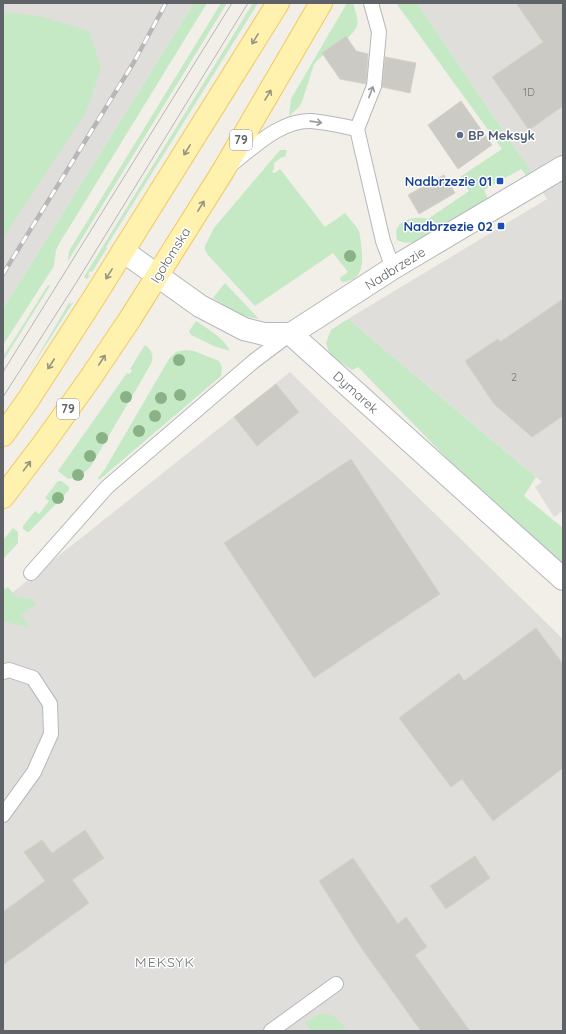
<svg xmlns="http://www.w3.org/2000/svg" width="566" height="1034" viewBox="0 0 566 1034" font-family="Quicksand,sans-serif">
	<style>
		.industrial { fill: #e0deda }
		.green { fill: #c5e8c5 }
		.building { fill: #cccac5; stroke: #d6d1c6 }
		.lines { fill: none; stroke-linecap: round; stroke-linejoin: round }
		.service-casing { stroke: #b5b8bc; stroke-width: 16 }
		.minor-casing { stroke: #b5b8bc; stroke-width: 24 }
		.tertiary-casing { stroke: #b5b8bc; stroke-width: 24 }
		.primary-casing { stroke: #f2c960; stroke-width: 24 }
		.service { stroke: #fff; stroke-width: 14 }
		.minor { stroke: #fff; stroke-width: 22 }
		.tertiary { stroke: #fff; stroke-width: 22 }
		.primary { stroke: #fff2af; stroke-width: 22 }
		.tram { stroke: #b6b7b8; stroke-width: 1 }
		.rail-casing { stroke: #b6b7b8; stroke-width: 4.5 }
		.rail { stroke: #fff; stroke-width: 3; stroke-dasharray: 9; stroke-linecap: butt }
		.tree { fill: #89b387 }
		.oneway { stroke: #979581 }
		.oneway2 { stroke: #979a9d }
		.service-dot { fill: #5c6f8a; stroke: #fff; stroke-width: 1.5 }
		.transit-dot { fill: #1a4fb4; stroke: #fff; stroke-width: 1.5 }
		.labels { text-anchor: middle; stroke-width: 3; stroke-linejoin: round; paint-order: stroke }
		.number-label { font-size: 11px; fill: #7a7d7f }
		.shield { fill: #fff; stroke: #8f9295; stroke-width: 1 }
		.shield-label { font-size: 12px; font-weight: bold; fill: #5f6368 }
		.service-label { font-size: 13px; font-weight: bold; fill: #4e5e75; stroke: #fff; text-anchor: start }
		.transit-label { font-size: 13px; font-weight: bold; fill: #164399; stroke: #fff; text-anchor: end }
		.street-label { font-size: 13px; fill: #5f6368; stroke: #fff }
		.neighbourhood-label { font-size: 14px; letter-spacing: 1px; fill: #70757a; stroke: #fff }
	</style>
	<rect width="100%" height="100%" fill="#f1efe8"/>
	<path class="industrial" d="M 3,3 L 194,3 L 3,309 Z
		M 417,3 L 563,3 L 563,511 L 554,517 L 535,487 L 542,482 L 348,319 L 547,199 L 516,149 Z
		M 290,372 L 563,639 L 563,1031 L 3,1031 L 3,600 Z"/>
	<path class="green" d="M 194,3 L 207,3 L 59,244 L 56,250 L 54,266 L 3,345 L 3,309 Z
		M 221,3 L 227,3 L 68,261 L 69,251 Z
		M 253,3 L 258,3 L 106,247 L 107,248 L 92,272 L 90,271 L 88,275 L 90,276 L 87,279 L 84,277 Z
		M 347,3 L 353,3 C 358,21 362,24 347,39 L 346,36 L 322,53 L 323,55 L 314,64 L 302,102 L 299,107 L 289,116 L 291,99 Z
		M 396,3 L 417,3 L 532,173 L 526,175 L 521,169 L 484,190 L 488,199 L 415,242 C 408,243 404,243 397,240 L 396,231 C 400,218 417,216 428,219 L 469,191 L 460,177 L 502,149 Z
		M 3,12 L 40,16 L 89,31 L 101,69 L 85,114 L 3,238 Z
		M 280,150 L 287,150 L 285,157 L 282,157 L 274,163 L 274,169 L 272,172 L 275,173 L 280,169 L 325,227 L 345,213 C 349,219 356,225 359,231 C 360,234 360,239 361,243 C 363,260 365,280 343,282 L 340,280 L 341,277 L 348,272 L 333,253 L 255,306 L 208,255 L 205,250 L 205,246 L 214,228 Z
		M 225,283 L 259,319 L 239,315 L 213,298 Z
		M 48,285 L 50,286 L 3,361 L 3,357 Z
		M 74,301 L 29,371 L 69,303 L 71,304 Z
		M 348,319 L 536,477 L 524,496 L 563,528 L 563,564 L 466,478 L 358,367 L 352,370 L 330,355 L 326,343 L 331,330 Z
		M 196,321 C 209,330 223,337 230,351 L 214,346 L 191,335 L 189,331 Z
		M 145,345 C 152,350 154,356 151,364 L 91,466 L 80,477 L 68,479 L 58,471 L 127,373 L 130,374 L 132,370 L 130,369 Z
		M 185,350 L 194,351 L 219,361 L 222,367 L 221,376 L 99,480 L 98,478 L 105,469 L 169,359 L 176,352 Z
		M 58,481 L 61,481 L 69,487 L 69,490 L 29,532 L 27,532 L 23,529 L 23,526 L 35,511 L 39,514 L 49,501 L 45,498 Z
		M 13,528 L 18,532 L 18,543 L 3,559 L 3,540 Z
		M 8,587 L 15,596 L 31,599 L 36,604 L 21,615 L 30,628 L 3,621 L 3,590 Z
		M 319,1014 C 335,1013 339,1020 347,1031 L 312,1031 L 305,1023 Z"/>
	<path class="building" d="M 516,3 L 563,3 L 563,106 L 529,130 L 492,77 L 543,42 Z
		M 346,36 L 356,51 L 368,54 L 366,84 L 340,79 L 322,53 Z
		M 385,57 L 416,63 L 410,93 L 382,87 Z
		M 461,101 L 492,145 L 458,169 L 428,125 Z
		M 444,175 L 455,193 L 419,214 L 408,195 Z
		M 563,299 L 563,416 L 532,437 L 494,404 L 465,361 L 498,339 L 500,342 Z
		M 276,384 L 299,412 L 257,446 L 234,417 Z
		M 351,459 L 440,594 L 314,678 L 224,543 Z
		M 536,628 L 563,664 L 563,768 L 493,821 L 462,779 L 451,787 L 399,718 L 459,673 L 464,681 Z
		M 85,830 L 104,858 L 72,880 L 89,903 L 3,965 L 3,912 L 45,881 L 24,852 L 42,840 L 52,853 Z
		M 475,856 L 490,878 L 446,909 L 430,886 Z
		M 353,858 L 398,924 L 406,917 L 427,947 L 415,955 L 470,1031 L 421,1031 L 362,949 L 319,881 Z"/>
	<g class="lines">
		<defs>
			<path id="service" d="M 371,3 L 379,32 L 374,86 L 357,129 L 383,241 L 393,268
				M 233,163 C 255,146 281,120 311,121 C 326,122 342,126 357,129
				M 31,573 L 107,487 L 254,361 L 290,334
				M 3,672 L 9,670 L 33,678 L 50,704 L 51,734 L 34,772 L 3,815
				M 271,1031 L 336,984"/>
			<path id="minor" d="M 291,334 L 393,268 L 563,167"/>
			<path id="tertiary" d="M 123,251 L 200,306 L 244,329 L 264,334 L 291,334 L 563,579"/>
			<path id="primary" d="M 3,435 L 28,400 L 95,296 L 278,3
				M 3,497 L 44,443 L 91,377 L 130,319 L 223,171 L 321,3"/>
		</defs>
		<use href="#service" class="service-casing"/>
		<use href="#minor" class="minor-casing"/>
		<use href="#tertiary" class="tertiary-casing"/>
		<use href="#primary" class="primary-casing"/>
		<use href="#service" class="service"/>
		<use href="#minor" class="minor"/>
		<use href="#tertiary" class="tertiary"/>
		<use href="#primary" class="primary"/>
		<path class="tram" d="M 3,372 L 232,3
			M 3,397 L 76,283 L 248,3"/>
		<defs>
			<path id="rail" d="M 3,274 L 134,62 L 166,3"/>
		</defs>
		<use href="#rail" class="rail-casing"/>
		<use href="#rail" class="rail"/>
	</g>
	<g class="tree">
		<circle cx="350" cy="256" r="6"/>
		<circle cx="179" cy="360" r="6"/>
		<circle cx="180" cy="395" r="6"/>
		<circle cx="126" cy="397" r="6"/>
		<circle cx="161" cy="398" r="6"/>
		<circle cx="155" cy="416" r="6"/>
		<circle cx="139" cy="431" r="6"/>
		<circle cx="102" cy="438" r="6"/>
		<circle cx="90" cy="456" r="6"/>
		<circle cx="78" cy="475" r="6"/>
		<circle cx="58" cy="498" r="6"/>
	</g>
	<defs><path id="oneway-shaft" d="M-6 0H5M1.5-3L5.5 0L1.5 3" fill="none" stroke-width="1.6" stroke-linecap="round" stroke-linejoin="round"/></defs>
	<g class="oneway">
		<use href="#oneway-shaft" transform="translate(255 39) rotate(122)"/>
		<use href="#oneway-shaft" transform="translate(268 95) rotate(-59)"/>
		<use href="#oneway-shaft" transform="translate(187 150) rotate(122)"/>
		<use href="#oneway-shaft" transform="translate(201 206) rotate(-58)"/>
		<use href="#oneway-shaft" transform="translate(109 274) rotate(122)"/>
		<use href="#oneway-shaft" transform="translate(102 360) rotate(-57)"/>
		<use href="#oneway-shaft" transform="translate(51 364) rotate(123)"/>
		<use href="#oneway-shaft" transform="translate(27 466) rotate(-53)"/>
	</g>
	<g class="oneway2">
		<use href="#oneway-shaft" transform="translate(371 92) rotate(-69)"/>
		<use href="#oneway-shaft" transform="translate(316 122) rotate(8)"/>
	</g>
	<circle class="service-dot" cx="460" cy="135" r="4"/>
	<g class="transit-dot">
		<rect x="496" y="177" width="8" height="8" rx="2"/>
		<rect x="497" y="222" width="8" height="8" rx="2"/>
	</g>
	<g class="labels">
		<g class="number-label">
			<text x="529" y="96">1D</text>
			<text x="514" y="381">2</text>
		</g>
		<g class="shield">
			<rect x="230" y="130" width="22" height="20" rx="3"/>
			<rect x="57" y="399" width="22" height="20" rx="3"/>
		</g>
		<g class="shield-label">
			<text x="241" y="144">79</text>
			<text x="68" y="413">79</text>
		</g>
		<g class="service-label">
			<text x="468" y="140">BP Meksyk</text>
		</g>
		<g class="transit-label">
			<text x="492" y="186">Nadbrzezie 01</text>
			<text x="493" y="231">Nadbrzezie 02</text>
		</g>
		<g class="street-label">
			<text transform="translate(170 255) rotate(-58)" y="5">Igołomska</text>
			<text transform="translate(395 268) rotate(-32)" y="5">Nadbrzezie</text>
			<text transform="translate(356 392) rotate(42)" y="5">Dymarek</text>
		</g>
		<g class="neighbourhood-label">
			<text x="165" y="967">MEKSYK</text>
		</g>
	</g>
	<rect width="566" height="1034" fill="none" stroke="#5f6368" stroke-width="8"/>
</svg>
